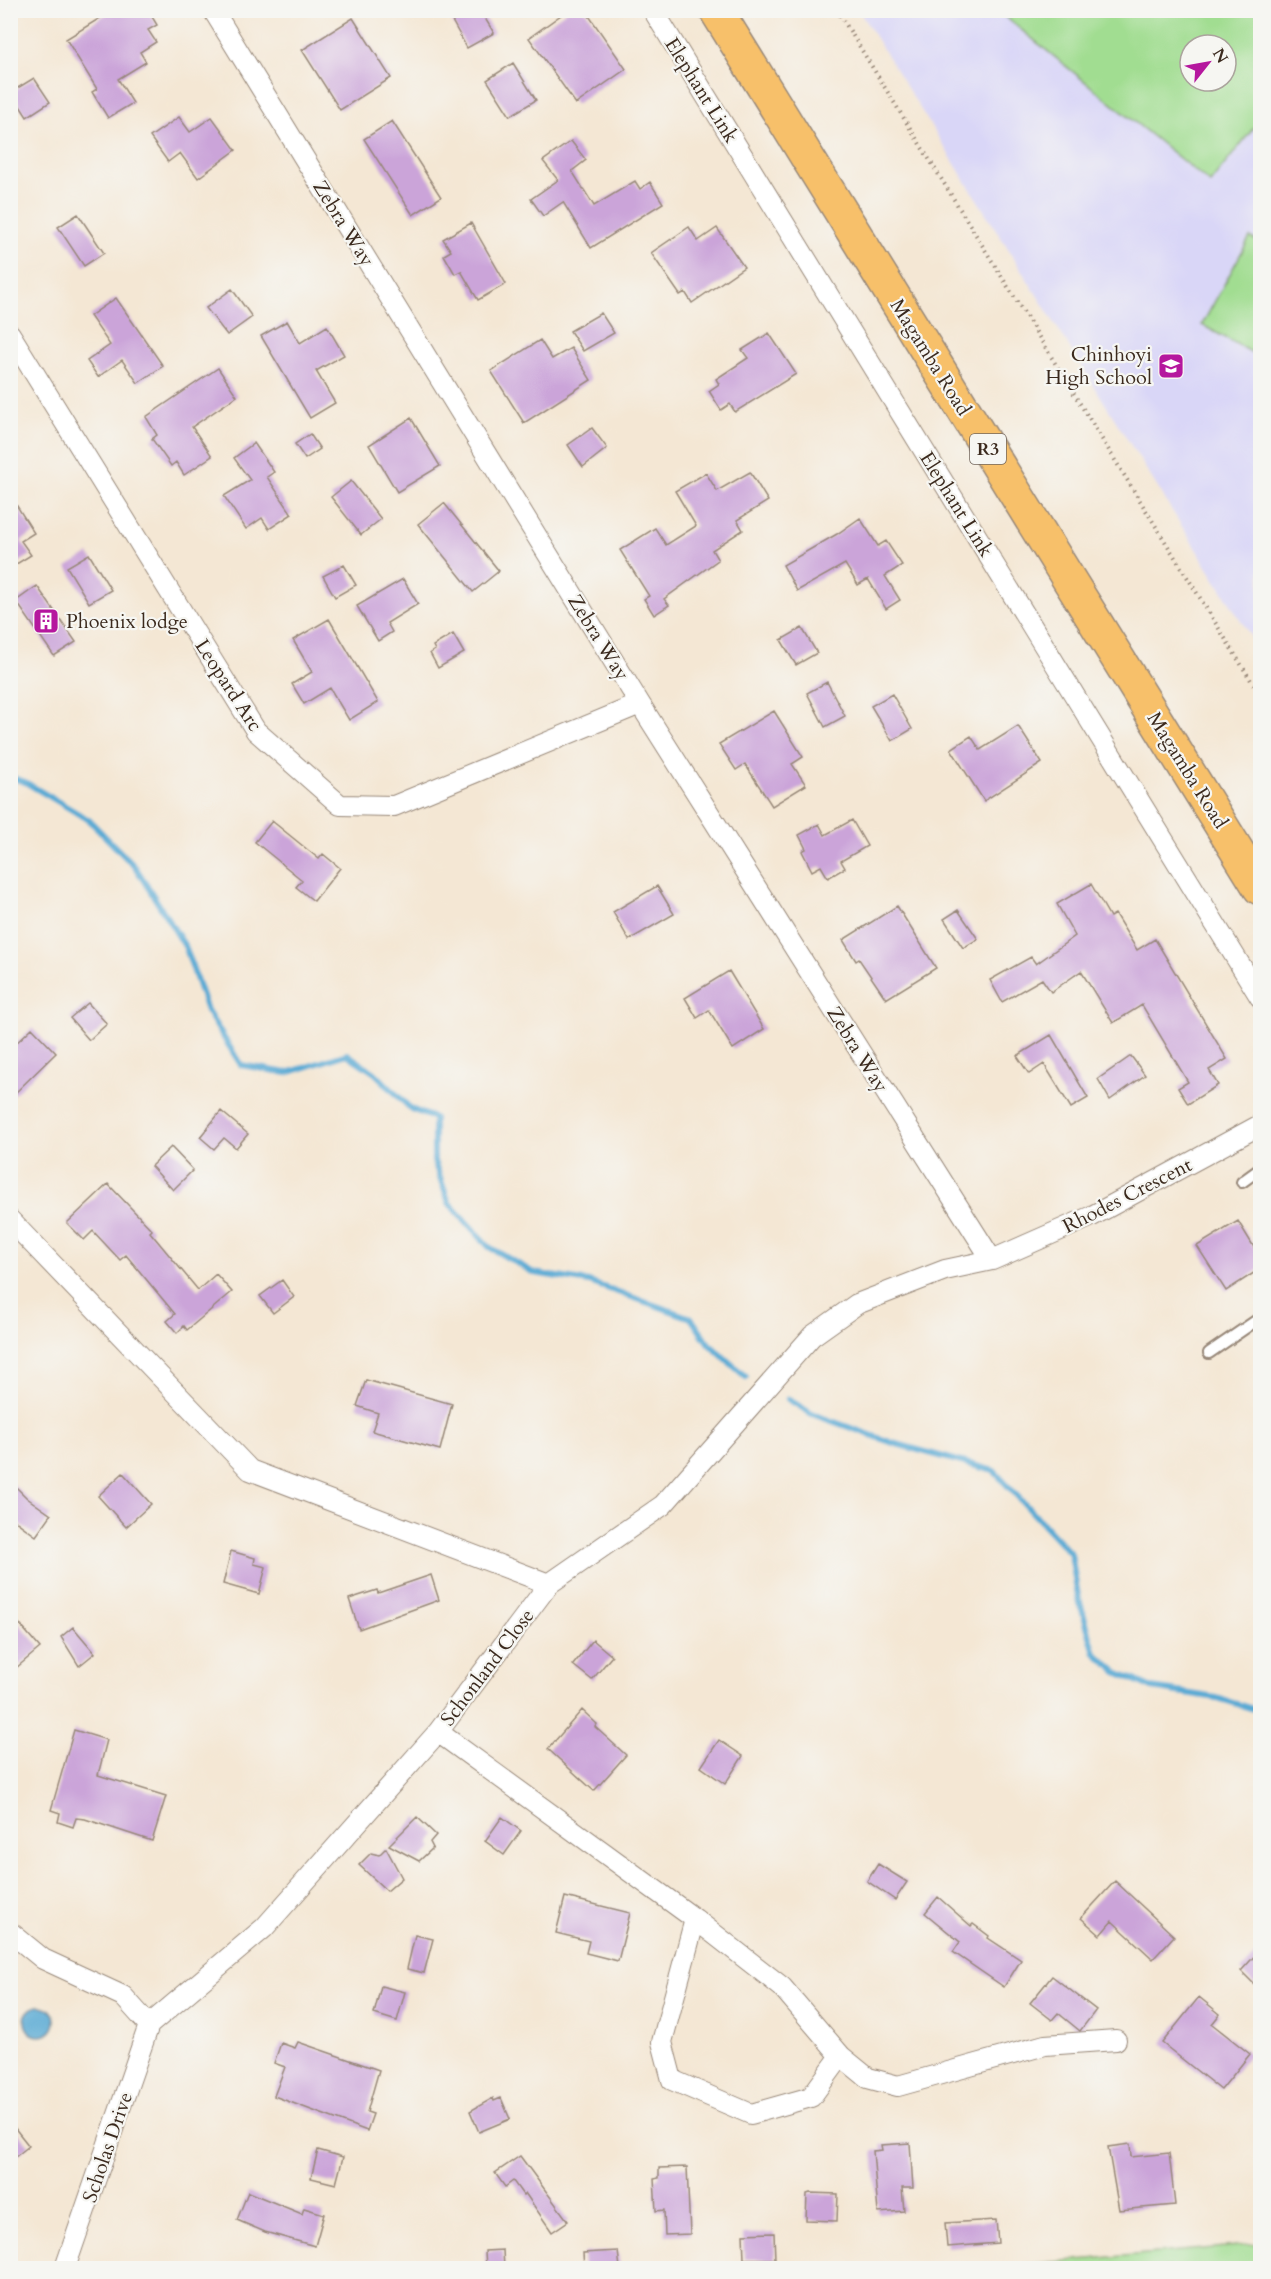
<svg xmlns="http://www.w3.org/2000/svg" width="1271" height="2279" viewBox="0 0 1271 2279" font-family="Cardo,serif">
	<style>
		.built { fill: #d9d6f7; fill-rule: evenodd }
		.green { fill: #a1dd91; stroke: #6e8458; stroke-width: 1.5; fill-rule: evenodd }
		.water { fill: #5aaad4; stroke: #4a6a79; stroke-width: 1.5 }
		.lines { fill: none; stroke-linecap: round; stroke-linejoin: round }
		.stream { stroke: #5aaad4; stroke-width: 6 }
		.building { fill: #cba4d9 }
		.service-casing { stroke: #988879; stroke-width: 14 }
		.minor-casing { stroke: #988879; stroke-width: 22 }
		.trunk-casing { stroke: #988879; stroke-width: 36 }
		.path { stroke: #988879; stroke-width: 4; stroke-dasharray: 1.5 4.5; stroke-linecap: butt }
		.service { stroke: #fff; stroke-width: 10 }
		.minor { stroke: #fff; stroke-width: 20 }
		.trunk { stroke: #f7c06b; stroke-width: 33 }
		.labels { text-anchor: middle; stroke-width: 4.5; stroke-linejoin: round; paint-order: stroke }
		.shield { fill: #f6f6f2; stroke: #73675e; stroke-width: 1.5 }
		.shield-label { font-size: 18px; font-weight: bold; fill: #3b2a1e }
		.street-label { font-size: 20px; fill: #3b2a1e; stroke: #f6f6f2 }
		.poi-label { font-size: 20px; fill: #3b2a1e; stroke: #f6f6f2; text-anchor: end }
	</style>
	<rect width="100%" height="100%" fill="#f6f6f2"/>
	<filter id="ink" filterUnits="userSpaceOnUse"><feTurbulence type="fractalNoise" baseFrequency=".0167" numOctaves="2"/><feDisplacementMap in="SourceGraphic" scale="12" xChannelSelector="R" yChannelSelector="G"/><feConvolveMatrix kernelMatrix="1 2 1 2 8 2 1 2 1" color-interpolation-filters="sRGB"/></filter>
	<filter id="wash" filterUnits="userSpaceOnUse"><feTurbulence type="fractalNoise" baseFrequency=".008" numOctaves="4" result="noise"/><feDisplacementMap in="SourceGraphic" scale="24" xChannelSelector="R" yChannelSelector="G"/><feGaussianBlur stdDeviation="1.35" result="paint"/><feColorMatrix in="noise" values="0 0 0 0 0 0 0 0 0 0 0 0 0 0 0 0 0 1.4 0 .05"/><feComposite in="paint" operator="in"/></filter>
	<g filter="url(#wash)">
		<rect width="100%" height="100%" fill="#f4e7d4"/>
		<path class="built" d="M 859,11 L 1260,11 L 1260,651 ZM 1190,45 L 1226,45 L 1226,81 L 1190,81 Z"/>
		<path class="green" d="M 998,11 L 1260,11 L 1260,120 L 1210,183 ZM 1190,45 L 1226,45 L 1226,81 L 1190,81 Z
			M 1250,237 L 1260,243 L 1260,357 L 1202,325 Z
			M 1260,2244 L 1260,2268 L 986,2268 Z"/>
		<path class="water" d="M25 2021a15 15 0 1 1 30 0a15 15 0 1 1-30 0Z"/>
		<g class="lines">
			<path class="stream" d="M 10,777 L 25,782 L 89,820 L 136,868 L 186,948 L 207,1011 L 241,1065 L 287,1073 L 347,1054 L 375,1073 L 411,1109 L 434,1118 L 434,1161 L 449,1203 L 489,1247 L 534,1273 L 589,1282 L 691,1318 L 709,1344 L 746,1377
				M 788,1399 L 812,1414 L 893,1443 L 994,1471 L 1071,1554 L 1078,1596 L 1095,1653 L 1117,1672 L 1152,1688 L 1217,1698 L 1260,1711"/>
		</g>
		<g id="blocks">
			<path class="building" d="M 113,10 L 148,10 L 157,25 L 148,30 L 156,42 L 140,52 L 146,62 L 118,79 L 133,103 L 108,118 L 92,92 L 97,89 L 66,39 Z
				M 466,10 L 480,10 L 494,33 L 467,48 L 451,19 Z
				M 568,10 L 585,10 L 626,69 L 576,104 L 529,38 Z
				M 353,18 L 391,78 L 340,110 L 302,50 Z
				M 513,63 L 536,100 L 510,116 L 487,80 Z
				M 34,78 L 50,102 L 27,117 L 11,92 Z
				M 179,117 L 190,132 L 212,117 L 236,150 L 198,178 L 180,153 L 168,162 L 150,137 Z
				M 392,121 L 441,197 L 413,215 L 364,139 Z
				M 571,141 L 586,160 L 572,171 L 594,206 L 635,181 L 640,189 L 650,182 L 663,203 L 591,248 L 563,202 L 543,216 L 531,199 L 558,180 L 543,161 Z
				M 78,214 L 104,253 L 84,266 L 58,227 Z
				M 471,223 L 506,284 L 478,300 L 461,271 L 455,274 L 444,255 L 451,251 L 443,239 Z
				M 689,227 L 698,241 L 717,228 L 744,267 L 692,303 L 685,292 L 680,295 L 651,253 Z
				M 232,289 L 252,317 L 227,335 L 206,308 Z
				M 116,298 L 163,366 L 138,383 L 122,360 L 98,377 L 87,361 L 110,345 L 90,316 Z
				M 601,313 L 614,333 L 583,351 L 570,331 Z
				M 287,321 L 300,343 L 327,326 L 344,355 L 316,371 L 335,403 L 310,418 L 261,336 Z
				M 769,333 L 796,374 L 735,412 L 730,404 L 721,410 L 709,391 L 719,384 L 716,379 L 748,358 L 742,350 Z
				M 540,340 L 552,359 L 571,348 L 591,380 L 524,423 L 491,371 Z
				M 218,368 L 237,396 L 192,427 L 212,456 L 184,475 L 176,462 L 171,466 L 152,439 L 157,435 L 146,417 Z
				M 411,418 L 440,466 L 397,492 L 369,445 Z
				M 592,428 L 607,448 L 583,467 L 568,445 Z
				M 310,434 L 320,449 L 305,459 L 295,444 Z
				M 254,443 L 274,472 L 267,477 L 292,514 L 269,529 L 262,518 L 246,529 L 224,496 L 250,480 L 234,458 Z
				M 750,472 L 768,501 L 737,520 L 743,530 L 712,550 L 718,560 L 664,599 L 669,605 L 654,615 L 644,599 L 649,596 L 620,550 L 655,528 L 666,545 L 696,526 L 675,491 L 706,473 L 717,491 Z
				M 351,481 L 381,519 L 361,535 L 331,497 Z
				M 10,495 L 34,533 L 21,541 L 31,555 L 10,568 Z
				M 444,503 L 499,571 L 473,592 L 418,524 Z
				M 860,518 L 878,546 L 886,541 L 902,565 L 885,576 L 900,600 L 886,609 L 868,579 L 858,585 L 845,564 L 797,591 L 783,565 L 837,534 Z
				M 89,554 L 111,590 L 89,603 L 67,567 Z
				M 344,565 L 356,585 L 335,597 L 323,576 Z
				M 403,579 L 418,604 L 387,623 L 392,632 L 378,641 L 357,606 Z
				M 37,586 L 76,642 L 54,656 L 16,601 Z
				M 329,619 L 378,702 L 349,720 L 330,688 L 304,704 L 292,684 L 312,672 L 293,640 Z
				M 802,628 L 817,653 L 796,665 L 781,640 Z
				M 453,634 L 464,653 L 438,668 L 430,653 L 435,650 L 433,646 Z
				M 827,682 L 845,716 L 825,727 L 807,693 Z
				M 892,694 L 912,729 L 892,741 L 871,706 Z
				M 774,711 L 803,757 L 792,764 L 806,785 L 772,806 L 745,764 L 736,770 L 719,744 Z
				M 1018,726 L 1042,763 L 984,801 L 951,749 L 971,736 L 980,750 Z
				M 852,820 L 867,846 L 841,861 L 845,868 L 828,878 L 821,866 L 812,871 L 802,851 L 806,849 L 799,835 L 819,824 L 825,835 Z
				M 272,821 L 319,859 L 323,854 L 340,868 L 314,901 L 296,887 L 302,880 L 255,842 Z
				M 1091,884 L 1110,917 L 1115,914 L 1137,950 L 1155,939 L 1227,1059 L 1209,1070 L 1218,1085 L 1188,1104 L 1178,1088 L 1188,1082 L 1142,1005 L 1113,1023 L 1081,971 L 1051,992 L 1042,979 L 1002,1002 L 990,980 L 1031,957 L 1036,964 L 1075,936 L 1057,904 Z
				M 657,886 L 674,914 L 629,940 L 613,912 Z
				M 897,906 L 936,968 L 886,999 L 859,959 L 856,961 L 843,940 Z
				M 958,910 L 978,939 L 963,948 L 944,919 Z
				M 729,971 L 764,1029 L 733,1049 L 709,1010 L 697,1018 L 685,998 Z
				M 88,1003 L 107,1024 L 89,1040 L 70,1018 Z
				M 32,1028 L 56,1053 L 10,1098 L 10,1049 Z
				M 1051,1035 L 1088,1098 L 1071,1108 L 1044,1064 L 1029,1074 L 1017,1056 Z
				M 1131,1056 L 1145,1075 L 1110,1100 L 1098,1079 Z
				M 221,1111 L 248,1134 L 236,1148 L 224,1138 L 214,1149 L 200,1137 Z
				M 171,1147 L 193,1170 L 173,1190 L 151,1166 Z
				M 108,1184 L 152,1230 L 150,1232 L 198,1290 L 216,1274 L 232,1292 L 187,1330 L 184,1326 L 177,1333 L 167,1321 L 175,1314 L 126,1255 L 120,1260 L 93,1231 L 84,1240 L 67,1223 Z
				M 1238,1221 L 1260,1257 L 1260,1269 L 1226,1291 L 1197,1246 Z
				M 282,1280 L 294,1297 L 273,1313 L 260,1296 Z
				M 366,1380 L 452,1404 L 440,1450 L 372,1431 L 378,1413 L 357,1406 Z
				M 123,1473 L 151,1504 L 126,1527 L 98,1496 Z
				M 10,1481 L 27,1498 L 51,1515 L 36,1536 L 10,1517 Z
				M 231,1551 L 255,1558 L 254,1564 L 266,1567 L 259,1594 L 223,1584 Z
				M 431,1575 L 439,1600 L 359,1629 L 349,1599 L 377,1590 L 378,1593 Z
				M 10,1613 L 40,1648 L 10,1673 Z
				M 73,1627 L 95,1653 L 79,1666 L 61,1637 Z
				M 593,1640 L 612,1656 L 592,1680 L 573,1665 Z
				M 582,1710 L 597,1724 L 595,1727 L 626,1755 L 594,1791 L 548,1749 Z
				M 74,1730 L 107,1740 L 98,1775 L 166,1796 L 152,1841 L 85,1819 L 76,1818 L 73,1827 L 58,1822 L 60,1813 L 51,1810 Z
				M 719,1740 L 743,1756 L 725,1784 L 701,1767 Z
				M 417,1817 L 436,1835 L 430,1842 L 433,1848 L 419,1861 L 389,1845 Z
				M 502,1817 L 521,1831 L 504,1855 L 485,1841 Z
				M 386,1848 L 402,1878 L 387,1891 L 359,1865 L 371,1853 L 379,1855 Z
				M 878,1864 L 907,1882 L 895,1900 L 867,1881 Z
				M 1115,1881 L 1174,1936 L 1153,1959 L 1112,1921 L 1100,1935 L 1081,1918 Z
				M 565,1897 L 630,1913 L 618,1961 L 586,1953 L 589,1941 L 556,1933 Z
				M 938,1897 L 971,1926 L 973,1924 L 989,1936 L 988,1938 L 1021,1960 L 1004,1987 L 953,1952 L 960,1942 L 925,1913 Z
				M 415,1935 L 433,1939 L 424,1973 L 407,1969 Z
				M 1260,1950 L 1260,1990 L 1241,1971 Z
				M 1052,1976 L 1096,2010 L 1080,2031 L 1058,2013 L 1052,2020 L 1030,2003 Z
				M 381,1986 L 405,1992 L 397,2021 L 374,2014 Z
				M 1199,1997 L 1220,2014 L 1212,2024 L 1250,2054 L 1221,2090 L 1162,2043 Z
				M 298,2042 L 379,2070 L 367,2112 L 373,2114 L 367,2131 L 274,2096 L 285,2067 L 274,2063 L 281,2043 L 295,2048 Z
				M 493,2098 L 494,2101 L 501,2098 L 510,2119 L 479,2132 L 470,2111 Z
				M 10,2122 L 29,2146 L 10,2161 Z
				M 910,2143 L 913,2188 L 902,2188 L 904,2211 L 878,2213 L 873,2151 L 882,2150 L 881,2145 Z
				M 1130,2144 L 1131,2157 L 1169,2153 L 1175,2205 L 1119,2210 L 1108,2147 Z
				M 318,2150 L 343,2157 L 336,2184 L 311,2178 Z
				M 520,2156 L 568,2221 L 552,2232 L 525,2193 L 523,2195 L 513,2181 L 505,2187 L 495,2173 Z
				M 687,2167 L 690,2234 L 665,2235 L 664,2210 L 656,2211 L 654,2179 L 659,2178 L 659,2168 Z
				M 248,2192 L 302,2214 L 304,2208 L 324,2214 L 315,2246 L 265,2232 L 237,2220 Z
				M 810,2193 L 838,2194 L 837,2221 L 806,2220 L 807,2194 Z
				M 996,2220 L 998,2243 L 947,2247 L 945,2223 Z
				M 774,2233 L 775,2259 L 744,2259 L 743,2234 Z
				M 503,2250 L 504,2268 L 486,2268 L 485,2251 Z
				M 618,2251 L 620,2268 L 584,2268 L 583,2253 Z"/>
		</g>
	</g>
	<g filter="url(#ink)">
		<use href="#blocks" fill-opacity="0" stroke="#988879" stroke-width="1.5"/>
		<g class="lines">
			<defs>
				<path id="service" d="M 1242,1182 L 1260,1169
					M 1209,1353 L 1260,1318"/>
				<path id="minor" d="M 213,10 L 640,704 L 992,1260
					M 653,10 L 1260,997
					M 10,334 L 256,731 L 340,805 L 394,806 L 640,704
					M 10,1220 L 250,1470 L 549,1584
					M 438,1732 L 695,1919 L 782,1987 L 841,2056 L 811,2097 L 751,2114 L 672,2080 L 662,2042 L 695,1919
					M 10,1932 L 43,1959 L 123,1996 L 149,2025 L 264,1928 L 438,1732 L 549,1584 L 663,1505 L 812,1336 L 857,1304 L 945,1270 L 992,1260 L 1092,1216 L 1260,1125
					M 841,2056 L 868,2078 L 898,2086 L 1045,2045 L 1116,2040
					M 65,2268 L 149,2025"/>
				<path id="trunk" d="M 716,10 L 1260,888"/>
			</defs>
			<use href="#service" class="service-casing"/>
			<use href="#minor" class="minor-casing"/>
			<use href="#trunk" class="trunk-casing"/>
			<path class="path" d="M 837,10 L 1260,695"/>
			<use href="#service" class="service"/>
			<use href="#minor" class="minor"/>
			<use href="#trunk" class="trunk"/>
		</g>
	</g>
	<defs>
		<symbol id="school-square" viewBox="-11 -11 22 22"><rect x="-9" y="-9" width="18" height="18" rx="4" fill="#b5179e" stroke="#f6f6f2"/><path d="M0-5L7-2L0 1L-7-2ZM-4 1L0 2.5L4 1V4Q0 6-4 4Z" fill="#fff"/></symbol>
		<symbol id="building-square" viewBox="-11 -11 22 22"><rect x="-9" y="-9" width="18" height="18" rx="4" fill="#b5179e" stroke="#f6f6f2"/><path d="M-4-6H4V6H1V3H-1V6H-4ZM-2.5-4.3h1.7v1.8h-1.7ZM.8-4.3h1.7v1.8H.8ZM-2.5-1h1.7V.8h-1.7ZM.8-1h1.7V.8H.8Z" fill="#fff"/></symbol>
	</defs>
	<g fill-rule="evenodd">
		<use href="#school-square" x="1156" y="351" width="30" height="30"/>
		<use href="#building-square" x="31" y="606" width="30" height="30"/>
	</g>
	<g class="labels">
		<rect class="shield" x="970" y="434" width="36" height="30" rx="4.5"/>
		<g class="shield-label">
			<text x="988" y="455">R3</text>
		</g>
		<g class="street-label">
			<text transform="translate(702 90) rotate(58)" y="7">Elephant Link</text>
			<text transform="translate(344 223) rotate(58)" y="7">Zebra Way</text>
			<text transform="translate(931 357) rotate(58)" y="7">Magamba Road</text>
			<text transform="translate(957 504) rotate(58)" y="7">Elephant Link</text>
			<text transform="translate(599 637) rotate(58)" y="7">Zebra Way</text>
			<text transform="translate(229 685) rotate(57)" y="7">Leopard Arc</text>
			<text transform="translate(1188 770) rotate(58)" y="7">Magamba Road</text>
			<text transform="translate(858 1049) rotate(58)" y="7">Zebra Way</text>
			<text transform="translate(1127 1195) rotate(-27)" y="7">Rhodes Crescent</text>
			<text transform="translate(487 1667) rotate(-53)" y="7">Schonland Close</text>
			<text transform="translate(107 2147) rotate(-71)" y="7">Scholas Drive</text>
		</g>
		<g class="poi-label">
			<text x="1152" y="361">Chinhoyi<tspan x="1152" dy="23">High School</tspan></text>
			<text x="66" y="628" text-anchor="start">Phoenix lodge</text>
		</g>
	</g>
	<rect width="1271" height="2279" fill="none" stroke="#f6f6f2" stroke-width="36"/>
	<g transform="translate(1208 63) rotate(59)"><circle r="28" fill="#f6f6f2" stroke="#aba49d" stroke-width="1.5"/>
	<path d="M0-4.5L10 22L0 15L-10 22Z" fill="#b5179e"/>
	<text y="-9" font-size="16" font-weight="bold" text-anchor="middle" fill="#3b2a1e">N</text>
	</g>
</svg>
